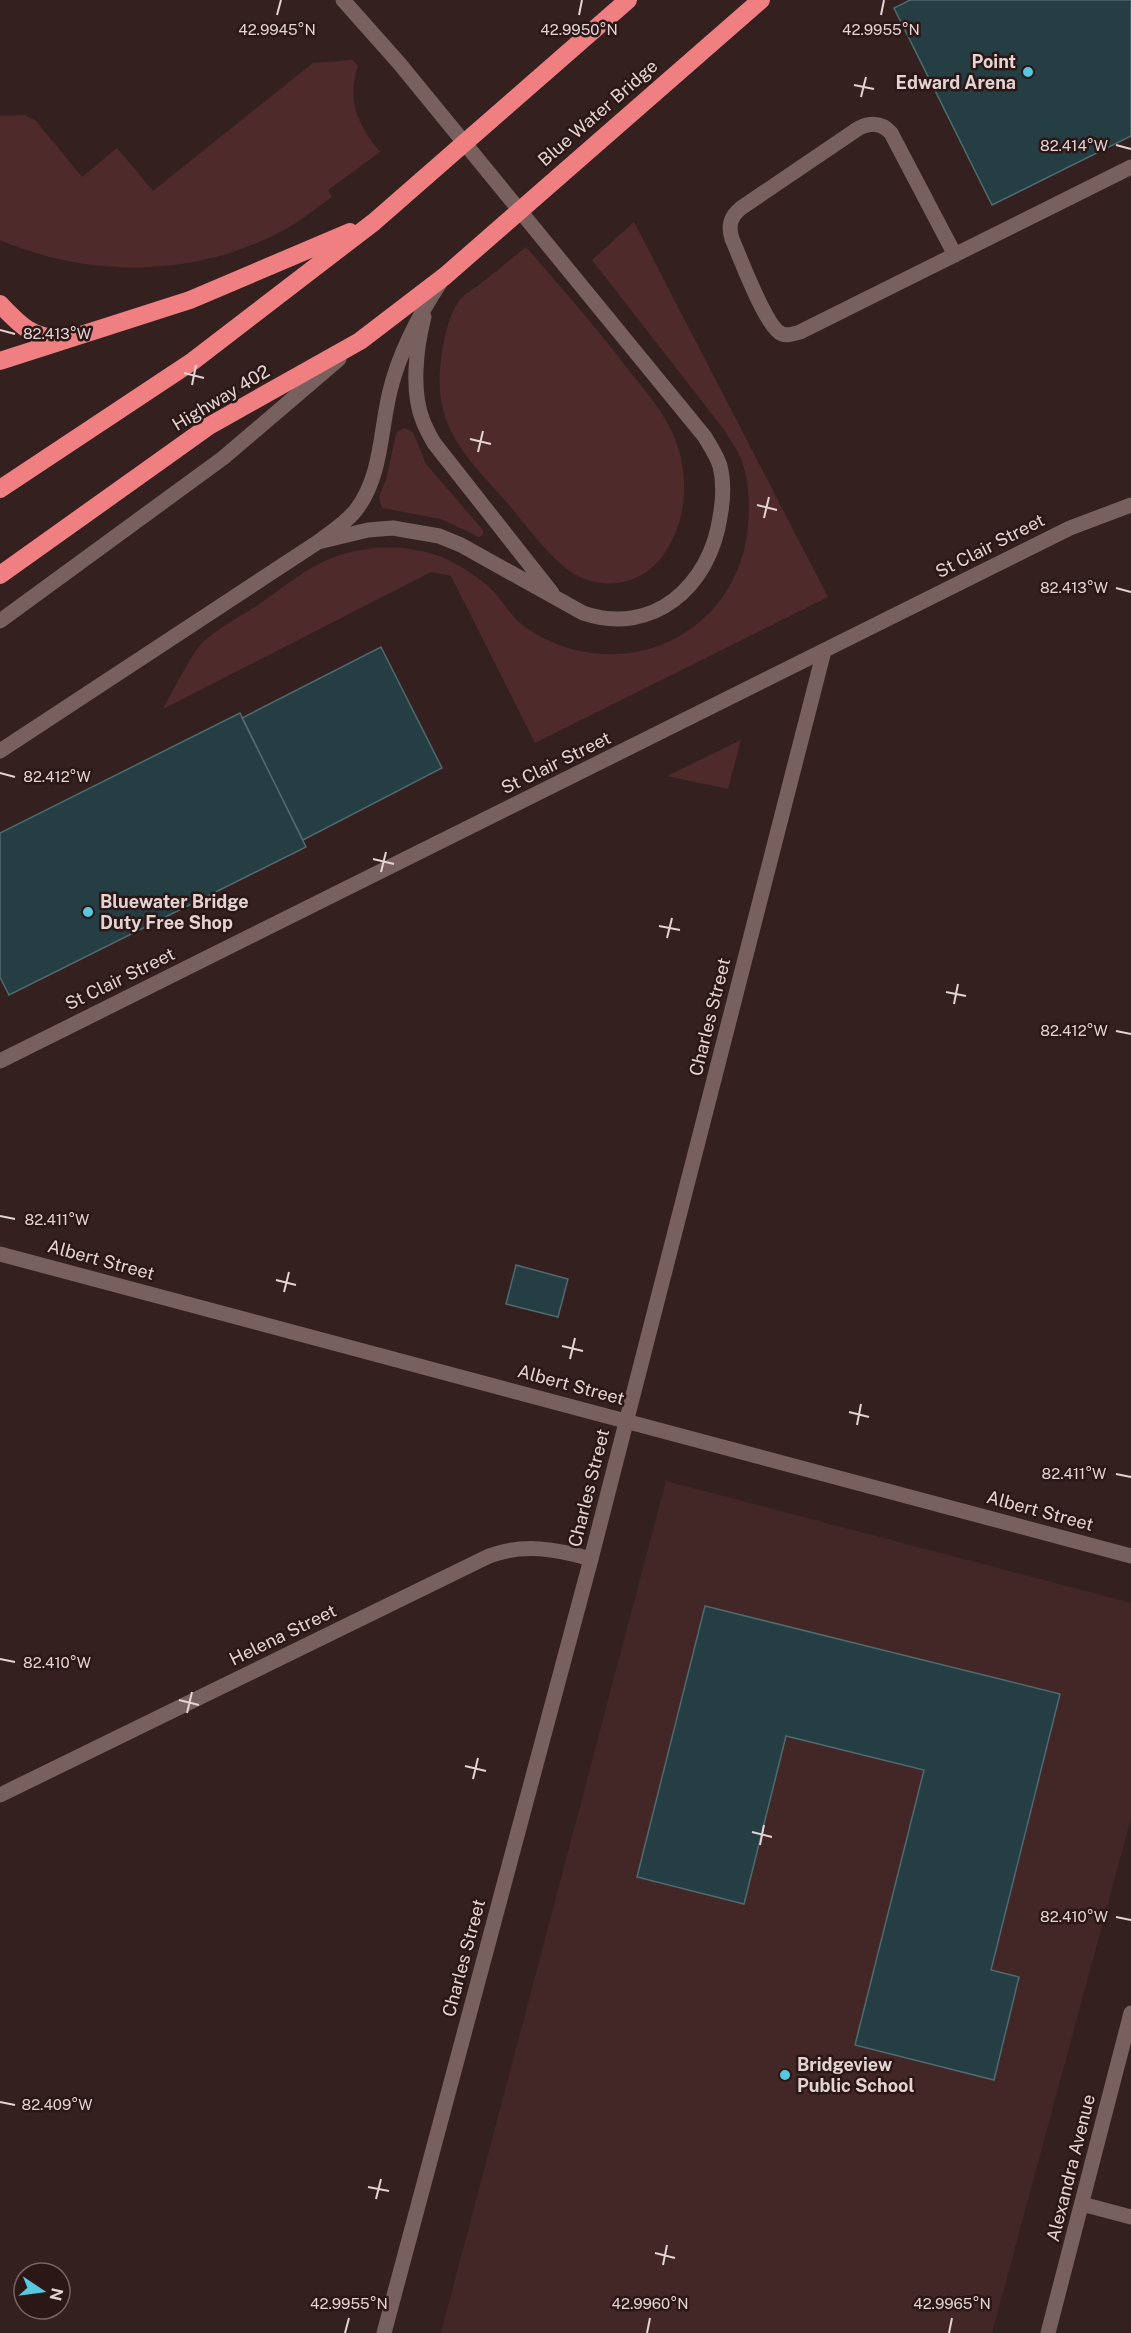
<svg xmlns="http://www.w3.org/2000/svg" width="1131" height="2333" viewBox="0 0 1131 2333" font-family="'Public Sans',sans-serif">
	<style>
		.built { fill: #432727 }
		.green { fill: #4f2a2a }
		.building { fill: #243e43; stroke: #4f6a70; stroke-width: 1.5 }
		.lines { fill: none; stroke-linecap: round; stroke-linejoin: round }
		.minor { stroke: #78605f; stroke-width: 15 }
		.highway { stroke: #ef7f80; stroke-width: 18 }
		.ticks { fill: none; stroke: #e3d4d3; stroke-width: 2 }
		.poi-dot { fill: #56c9e0; stroke: #2b1716; stroke-width: 2 }
		.labels { text-anchor: middle; stroke-width: 5; stroke-linejoin: round; paint-order: stroke }
		.poi-label { font-size: 18px; font-weight: bold; fill: #e3d4d3; stroke: #2b1716; text-anchor: start }
		.street-label { font-size: 18px; fill: #e3d4d3; stroke: #2b1716 }
		.ticks-label { font-size: 15px; text-anchor: middle; fill: #e3d4d3; stroke: #2b1716; stroke-width: 5; stroke-linejoin: round; paint-order: stroke }
	</style>
	<rect width="100%" height="100%" fill="#352020"/>
	<path class="built" d="M 666,1481 L 1131,1603 L 1131,1818 L 992,2333 L 441,2333 Z"/>
	<path class="green" d="M 352,60 L 358,66 C 346,102 358,124 380,152 L 328,190 L 332,197 C 319,206 305,217 291,226 C 203,277 93,280 0,240 L 0,116 L 24,115 L 36,121 L 82,177 L 117,148 L 153,191 L 313,63 Z
		M 634,222 L 828,597 L 535,743 L 451,576 L 431,572 L 163,709 C 171,695 192,653 202,643 C 218,628 240,617 258,605 C 277,592 295,577 315,566 C 356,542 417,541 458,565 C 471,573 485,582 495,593 C 503,602 509,613 518,621 C 537,638 566,650 592,653 C 673,663 741,607 748,526 C 750,504 749,479 741,459 C 737,449 730,440 725,431 L 592,260 Z
		M 526,247 C 557,283 588,318 617,355 C 635,379 657,402 670,428 C 691,469 689,522 661,558 C 644,580 615,589 588,580 C 558,571 530,530 510,506 C 465,454 430,428 442,352 C 445,336 449,315 459,301 C 464,294 474,289 480,284 C 496,272 511,259 526,247 Z
		M 405,428 L 413,432 L 426,464 L 483,530 L 483,535 L 479,537 L 441,519 L 382,508 L 379,497 L 386,480 L 396,434 L 398,431 Z
		M 741,740 L 728,789 L 667,776 Z"/>
	<path class="building" d="M 910,0 L 1131,0 L 1131,136 L 992,205 L 894,8 Z
		M 381,647 L 442,768 L 303,840 L 242,718 Z
		M 240,713 L 306,847 L 9,995 L 0,977 L 0,833 Z
		M 516,1265 L 568,1279 L 558,1317 L 506,1304 Z
		M 705,1606 L 1060,1694 L 991,1970 L 1019,1977 L 994,2080 L 855,2045 L 924,1770 L 786,1736 L 744,1904 L 637,1877 Z"/>
	<g class="lines">
		<path class="minor" d="M 955,255 L 891,133 C 882,123 872,122 859,128 L 741,208 C 730,217 728,226 732,239 C 740,257 766,328 782,334 C 787,336 794,334 800,332 L 1131,167
			M 424,317 C 416,348 411,391 423,421 C 426,429 430,436 434,443 L 552,593
			M 318,542 L 368,530 L 393,528 L 439,536 L 461,545 L 583,613 C 653,637 710,586 720,517 C 723,501 724,482 720,466 C 717,456 710,446 705,437 L 399,63 L 343,0
			M 0,621 L 223,458 L 339,359
			M 0,751 L 318,542 C 331,532 346,523 356,510 C 383,475 380,427 391,387 C 401,349 419,315 440,283
			M 0,1061 L 1070,528 L 1131,505
			M 0,1254 L 1131,1556
			M 0,1795 L 489,1556 C 523,1543 557,1549 591,1559
			M 1082,2204 L 1131,2217
			M 384,2333 L 591,1559 L 824,651
			M 1048,2333 L 1131,2013"/>
		<path class="highway" d="M 0,304 C 21,326 31,337 62,339
			M 0,361 L 190,300 L 350,232
			M 0,489 L 193,361 L 374,222 L 628,0
			M 0,575 L 209,426 L 360,341 L 445,276 L 761,0"/>
	</g>
	<path class="ticks" d="M 277,15 L 281,0M 579,15 L 582,0M 881,15 L 884,0M 854,85 L 874,89M 861,97 L 866,77M 1116,145 L 1131,149M 0,330 L 15,334M 184,373 L 204,378M 192,385 L 196,365M 470,439 L 491,444M 478,452 L 483,431M 757,505 L 777,510M 764,518 L 769,497M 1116,588 L 1131,592M 0,773 L 15,777M 373,859 L 394,864M 381,872 L 386,852M 659,926 L 680,930M 667,938 L 672,918M 946,992 L 966,996M 954,1004 L 958,984M 1116,1031 L 1131,1034M 0,1216 L 15,1219M 276,1280 L 296,1285M 284,1292 L 289,1272M 562,1346 L 583,1351M 570,1359 L 575,1338M 849,1412 L 869,1417M 857,1425 L 861,1404M 1116,1474 L 1131,1477M 0,1659 L 15,1662M 179,1700 L 199,1705M 187,1713 L 192,1692M 465,1766 L 486,1771M 473,1779 L 478,1758M 752,1832 L 772,1837M 760,1845 L 764,1825M 1116,1917 L 1131,1920M 0,2102 L 15,2105M 368,2187 L 389,2191M 376,2199 L 381,2179M 655,2253 L 675,2258M 663,2265 L 667,2245M 345,2333 L 349,2318M 647,2333 L 650,2318M 949,2333 L 952,2318"/>
	<g class="poi-dot">
		<circle cx="1028" cy="72" r="6"/>
		<circle cx="88" cy="912" r="6"/>
		<circle cx="785" cy="2075" r="6"/>
	</g>
	<g class="labels">
		<g class="poi-label">
			<text x="1016" y="68" text-anchor="end">Point<tspan x="1016" dy="21">Edward Arena</tspan></text>
			<text x="100" y="908">Bluewater Bridge<tspan x="100" dy="21">Duty Free Shop</tspan></text>
			<text x="797" y="2071">Bridgeview<tspan x="797" dy="21">Public School</tspan></text>
		</g>
		<g class="street-label">
			<text transform="translate(598 113) rotate(-41)" y="6">Blue Water Bridge</text>
			<text transform="translate(221 398) rotate(-31)" y="6">Highway 402</text>
			<text transform="translate(990 546) rotate(-27)" y="6">St Clair Street</text>
			<text transform="translate(556 763) rotate(-26)" y="6">St Clair Street</text>
			<text transform="translate(120 979) rotate(-26)" y="6">St Clair Street</text>
			<text transform="translate(710 1017) rotate(-76)" y="6">Charles Street</text>
			<text transform="translate(101 1260) rotate(15)" y="6">Albert Street</text>
			<text transform="translate(571 1385) rotate(15)" y="6">Albert Street</text>
			<text transform="translate(589 1488) rotate(-76)" y="6">Charles Street</text>
			<text transform="translate(1040 1511) rotate(15)" y="6">Albert Street</text>
			<text transform="translate(283 1635) rotate(-26)" y="6">Helena Street</text>
			<text transform="translate(464 1958) rotate(-75)" y="6">Charles Street</text>
			<text transform="translate(1071 2168) rotate(-76)" y="6">Alexandra Avenue</text>
		</g>
	</g>
	<g class="ticks-label">
		<text x="579" y="35">42.9950°N</text>
		<text x="881" y="35">42.9955°N</text>
		<text x="277" y="35">42.9945°N</text>
		<text x="1074" y="151">82.414°W</text>
		<text x="57" y="339">82.413°W</text>
		<text x="1074" y="593">82.413°W</text>
		<text x="57" y="782">82.412°W</text>
		<text x="1074" y="1036">82.412°W</text>
		<text x="57" y="1225">82.411°W</text>
		<text x="1074" y="1479">82.411°W</text>
		<text x="57" y="1668">82.410°W</text>
		<text x="1074" y="1922">82.410°W</text>
		<text x="57" y="2110">82.409°W</text>
		<text x="349" y="2309">42.9955°N</text>
		<text x="650" y="2309">42.9960°N</text>
		<text x="952" y="2309">42.9965°N</text>
	</g>
	<g transform="translate(42 2291) rotate(103)"><circle r="28" fill="#2b1716" stroke="#756362" stroke-width="1.5"/>
	<path d="M0-4.5L10 22L0 15L-10 22Z" fill="#56c9e0"/>
	<text y="-9" font-size="16" font-weight="bold" text-anchor="middle" fill="#e3d4d3">N</text>
	</g>
</svg>
